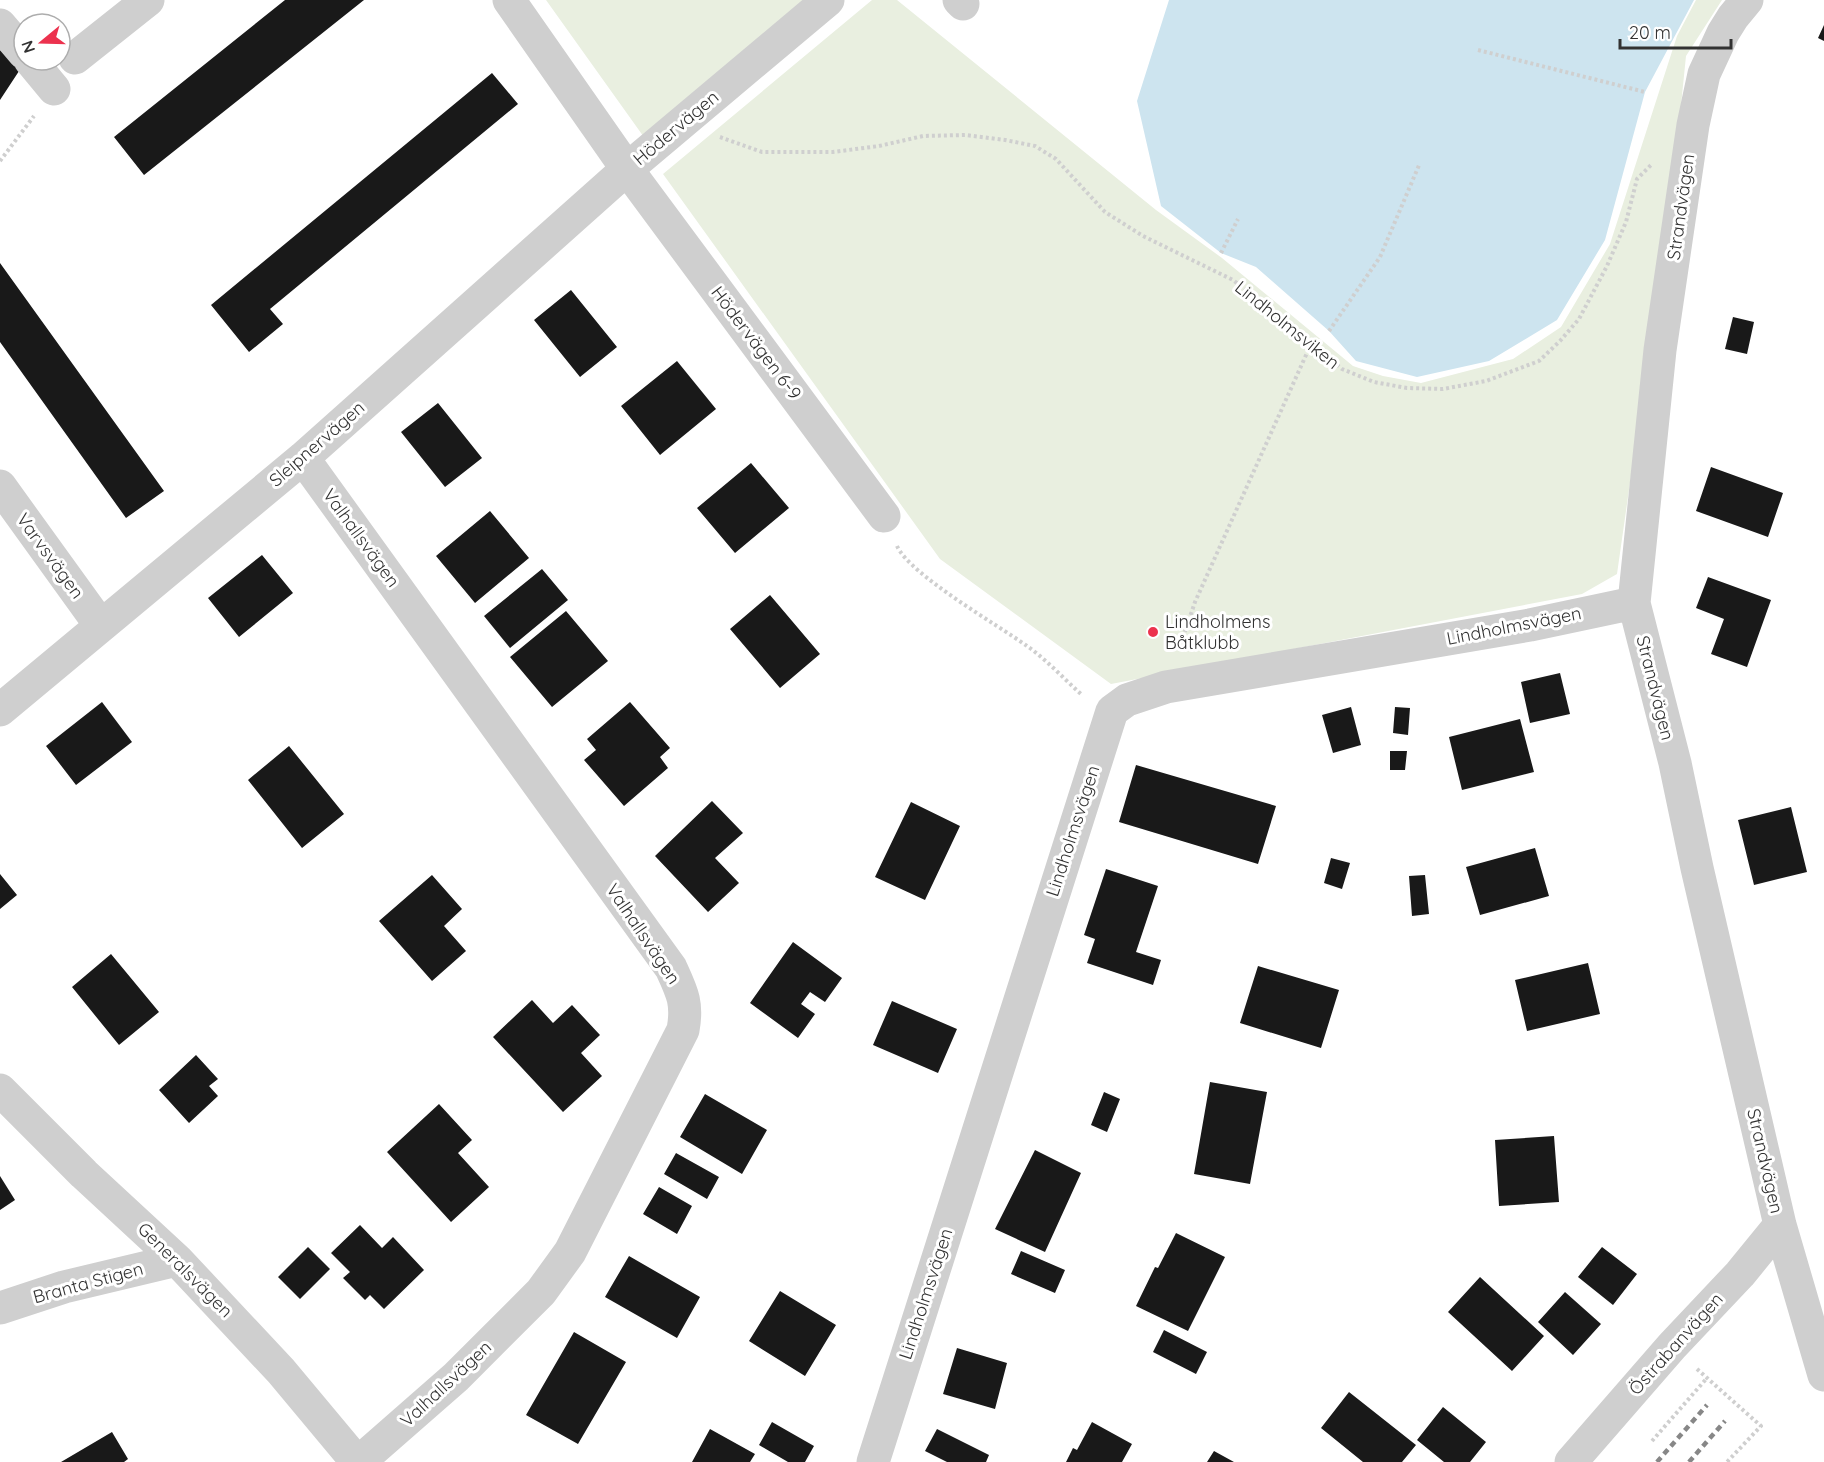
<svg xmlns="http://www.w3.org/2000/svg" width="1824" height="1462" viewBox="0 0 1824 1462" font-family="Quicksand,sans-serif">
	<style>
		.green { fill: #e9efe0 }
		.water { fill: #cde4ef }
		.building { fill: #191919 }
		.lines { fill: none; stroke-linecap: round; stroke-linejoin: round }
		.path { stroke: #cfcfcf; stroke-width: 4; stroke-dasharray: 3 3; stroke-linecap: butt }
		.minor { stroke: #cfcfcf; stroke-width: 33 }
		.rail { stroke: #878787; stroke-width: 4.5; stroke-dasharray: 6 4.5; stroke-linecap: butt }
		.poi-dot { fill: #ec324e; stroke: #fff; stroke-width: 2 }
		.labels { text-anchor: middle; stroke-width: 6; stroke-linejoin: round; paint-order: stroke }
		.street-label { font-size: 18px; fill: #323232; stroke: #fff }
		.poi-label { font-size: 18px; fill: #323232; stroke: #fff; text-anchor: start }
	</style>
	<rect width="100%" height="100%" fill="#fff"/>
	<path class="green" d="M 546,0 L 813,0 L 646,140 Z
		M 872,0 L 897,0 L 1156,210 L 1222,258 L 1353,366 L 1383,376 L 1421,383 L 1513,359 L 1561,327 L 1610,244 L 1677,36 L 1696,0 L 1722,0 L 1686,56 L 1674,174 L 1617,574 L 1582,594 L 1111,684 L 940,559 L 663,174 Z"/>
	<path class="water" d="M 1169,0 L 1694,0 L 1645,92 L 1605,240 L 1557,320 L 1489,361 L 1417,377 L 1356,361 L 1329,331 L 1256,267 L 1221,253 L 1161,206 L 1137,101 Z"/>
	<path class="building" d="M 285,0 L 364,0 L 144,175 L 114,137 Z
		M 1824,25 L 1824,41 L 1818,38 Z
		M 0,50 L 23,65 L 0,100 Z
		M 492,73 L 518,104 L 270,309 L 283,324 L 249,352 L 211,305 Z
		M 0,263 L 164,491 L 126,518 L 0,342 Z
		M 571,290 L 617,347 L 580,377 L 534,320 Z
		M 1733,317 L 1754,322 L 1747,354 L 1725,349 Z
		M 677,361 L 716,409 L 660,455 L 621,406 Z
		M 438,403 L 482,458 L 445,487 L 401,432 Z
		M 751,463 L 789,508 L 735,553 L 697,508 Z
		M 1711,467 L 1783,493 L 1768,537 L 1696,511 Z
		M 490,511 L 529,558 L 475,603 L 436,556 Z
		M 262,555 L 293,593 L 239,637 L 208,598 Z
		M 542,569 L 568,600 L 510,648 L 484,616 Z
		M 1708,577 L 1771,600 L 1747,667 L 1711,654 L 1724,619 L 1696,608 Z
		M 770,595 L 820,654 L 780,688 L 730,629 Z
		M 566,611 L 608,661 L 552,707 L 510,657 Z
		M 1560,673 L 1570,714 L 1530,723 L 1521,682 Z
		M 102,702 L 132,742 L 76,785 L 46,746 Z
		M 630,702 L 670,748 L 660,757 L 668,768 L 624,806 L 584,760 L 596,750 L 587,739 Z
		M 1351,707 L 1361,745 L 1333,753 L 1322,715 Z
		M 1395,707 L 1410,708 L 1408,735 L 1393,733 Z
		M 1520,719 L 1534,772 L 1462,790 L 1449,737 Z
		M 289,746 L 344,814 L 302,848 L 248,780 Z
		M 1390,751 L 1407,751 L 1405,770 L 1390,770 Z
		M 1136,765 L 1276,806 L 1258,864 L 1119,822 Z
		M 712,801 L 743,833 L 715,858 L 739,883 L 708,912 L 655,856 Z
		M 911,802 L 960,826 L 925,900 L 875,877 Z
		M 1791,807 L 1807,872 L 1754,885 L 1738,820 Z
		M 1535,848 L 1549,896 L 1480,915 L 1466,867 Z
		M 1331,858 L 1350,863 L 1342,889 L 1324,883 Z
		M 1106,869 L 1158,886 L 1136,952 L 1161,960 L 1153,985 L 1087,963 L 1095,939 L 1084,935 Z
		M 0,874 L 17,895 L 0,909 Z
		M 432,875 L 462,909 L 444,926 L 466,951 L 432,981 L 379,921 Z
		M 1425,875 L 1429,914 L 1412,916 L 1409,876 Z
		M 793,942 L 842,978 L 825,1002 L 810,992 L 801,1004 L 815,1014 L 798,1038 L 750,1003 Z
		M 111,954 L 159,1012 L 119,1045 L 72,987 Z
		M 1588,963 L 1600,1014 L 1527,1031 L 1515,980 Z
		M 1258,966 L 1339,990 L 1321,1048 L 1240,1023 Z
		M 532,1000 L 553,1023 L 572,1005 L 600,1035 L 581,1053 L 602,1076 L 563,1112 L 493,1037 Z
		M 892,1001 L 957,1029 L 938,1073 L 873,1045 Z
		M 196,1055 L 218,1079 L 209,1086 L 218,1096 L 189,1123 L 159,1090 Z
		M 1210,1082 L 1267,1092 L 1250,1184 L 1194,1174 Z
		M 1104,1092 L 1120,1099 L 1107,1132 L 1091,1125 Z
		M 705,1094 L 767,1130 L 742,1174 L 680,1137 Z
		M 439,1104 L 472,1140 L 458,1153 L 489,1187 L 451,1222 L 387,1152 Z
		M 1554,1136 L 1559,1202 L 1499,1206 L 1495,1140 Z
		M 1035,1150 L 1081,1173 L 1045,1252 L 995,1229 Z
		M 676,1153 L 719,1177 L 707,1199 L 664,1174 Z
		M 0,1176 L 15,1200 L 0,1210 Z
		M 659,1187 L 692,1206 L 677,1234 L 643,1214 Z
		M 360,1225 L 382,1248 L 393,1237 L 424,1270 L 384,1309 L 370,1295 L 365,1300 L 343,1278 L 350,1272 L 331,1253 Z
		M 1176,1233 L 1225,1257 L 1188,1331 L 1136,1306 L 1155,1267 L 1158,1268 Z
		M 308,1247 L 330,1269 L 300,1299 L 278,1277 Z
		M 1602,1247 L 1637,1274 L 1613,1305 L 1578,1277 Z
		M 1021,1251 L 1065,1270 L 1055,1293 L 1011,1274 Z
		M 629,1256 L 700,1297 L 677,1338 L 605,1297 Z
		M 1480,1277 L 1544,1336 L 1512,1371 L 1448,1312 Z
		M 780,1291 L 836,1325 L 805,1376 L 749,1341 Z
		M 1565,1292 L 1601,1324 L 1573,1355 L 1538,1322 Z
		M 1164,1330 L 1207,1352 L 1196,1374 L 1153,1352 Z
		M 574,1332 L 626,1362 L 578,1444 L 526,1415 Z
		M 957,1348 L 1007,1363 L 995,1409 L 943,1394 Z
		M 1349,1392 L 1416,1445 L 1402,1462 L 1363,1462 L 1321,1428 Z
		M 1443,1407 L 1486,1442 L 1470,1462 L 1444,1462 L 1417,1440 Z
		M 772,1422 L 814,1446 L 805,1462 L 788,1462 L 759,1445 Z
		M 1092,1422 L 1132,1444 L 1122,1462 L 1066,1462 L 1073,1448 L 1077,1450 Z
		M 710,1429 L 755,1454 L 750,1462 L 692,1462 Z
		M 937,1429 L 989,1455 L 986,1462 L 947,1462 L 925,1451 Z
		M 112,1432 L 128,1459 L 124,1462 L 61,1462 Z
		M 1214,1451 L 1234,1462 L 1207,1462 Z"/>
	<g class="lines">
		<path class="path" d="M 1478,50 L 1645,92
			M 720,137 L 762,152 L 833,152 L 879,146 L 923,136 L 965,135 L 1005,140 L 1035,146 L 1056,159 L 1105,212 L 1143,236 L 1233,280 L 1275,313 L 1342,369 L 1374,382 L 1407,388 L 1443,389 L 1486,381 L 1539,361 L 1560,341 L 1579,319 L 1607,266 L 1626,222 L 1637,179 L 1651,165
			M 0,161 L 34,116
			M 1221,253 L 1238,219
			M 1329,331 L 1380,257 L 1420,163
			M 897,546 C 910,575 998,625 1027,646 C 1047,660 1064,679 1082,695
			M 1179,649 L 1195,602 L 1311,344
			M 1697,1369 L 1761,1426 L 1727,1462
			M 1652,1441 L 1707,1378"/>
		<path class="minor" d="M 509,0 L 627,169 L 884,516
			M 959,0 L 963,4
			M 1747,0 L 1733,17 L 1723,33 L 1704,74 L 1693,125 L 1660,350 L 1634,603 L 1675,763 L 1697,868 L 1780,1225 L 1824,1375
			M 0,25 L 24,53
			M 75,58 L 148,0
			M 30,60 L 54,89
			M 303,458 L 671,968 C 682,992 688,1003 683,1030 L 570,1252 L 541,1292 L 456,1377 L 359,1462
			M 0,486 L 101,626
			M 0,710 L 303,458 L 627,169 L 828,0
			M 0,1090 L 84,1174 L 177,1260 L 281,1371 L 357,1462
			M 0,1308 L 64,1287 L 177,1260
			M 873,1462 L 1112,711 L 1127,700 L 1166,687 L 1530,625 L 1634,603
			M 1571,1462 L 1672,1346 L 1740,1274 L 1780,1225"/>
		<path class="rail" d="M 1657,1462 L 1707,1405
			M 1689,1462 L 1725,1421"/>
	</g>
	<circle class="poi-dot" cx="1153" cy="632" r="6"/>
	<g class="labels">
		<g class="street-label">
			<text transform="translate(676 128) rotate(-40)" y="6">Hödervägen</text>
			<text transform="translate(1681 207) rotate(-82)" y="6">Strandvägen</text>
			<text transform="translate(1287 325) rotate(39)" y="6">Lindholmsviken</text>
			<text transform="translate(756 343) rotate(53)" y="6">Hödervägen 6-9</text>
			<text transform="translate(317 444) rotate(-41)" y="6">Sleipnervägen</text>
			<text transform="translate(361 538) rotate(54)" y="6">Valhallsvägen</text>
			<text transform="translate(50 556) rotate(54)" y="6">Varvsvägen</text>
			<text transform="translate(1514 626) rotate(-11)" y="6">Lindholmsvägen</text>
			<text transform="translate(1655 688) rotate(76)" y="6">Strandvägen</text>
			<text transform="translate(1073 831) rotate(-72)" y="6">Lindholmsvägen</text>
			<text transform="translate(643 934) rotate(56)" y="6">Valhallsvägen</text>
			<text transform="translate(1765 1161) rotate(77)" y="6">Strandvägen</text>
			<text transform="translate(185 1270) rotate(45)" y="6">Generalsvägen</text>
			<text transform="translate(88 1283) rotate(-15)" y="6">Branta Stigen</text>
			<text transform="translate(926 1294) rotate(-72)" y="6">Lindholmsvägen</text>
			<text transform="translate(1676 1344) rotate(-48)" y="6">Östrabanvägen</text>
			<text transform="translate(446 1384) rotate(-43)" y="6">Valhallsvägen</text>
		</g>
		<g class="poi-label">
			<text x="1165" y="628">Lindholmens<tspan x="1165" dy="21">Båtklubb</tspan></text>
		</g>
	</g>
	<g transform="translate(42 42) rotate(251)"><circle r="28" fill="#ffffff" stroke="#adadad" stroke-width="1.5"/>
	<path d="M0-4.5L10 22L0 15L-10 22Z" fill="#ec324e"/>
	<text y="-9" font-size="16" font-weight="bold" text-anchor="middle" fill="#323232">N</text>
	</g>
	<path d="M1620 39v9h111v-9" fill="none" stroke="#323232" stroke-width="3"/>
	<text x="1629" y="39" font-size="18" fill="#323232" stroke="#ffffff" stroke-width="4.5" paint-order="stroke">20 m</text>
</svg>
